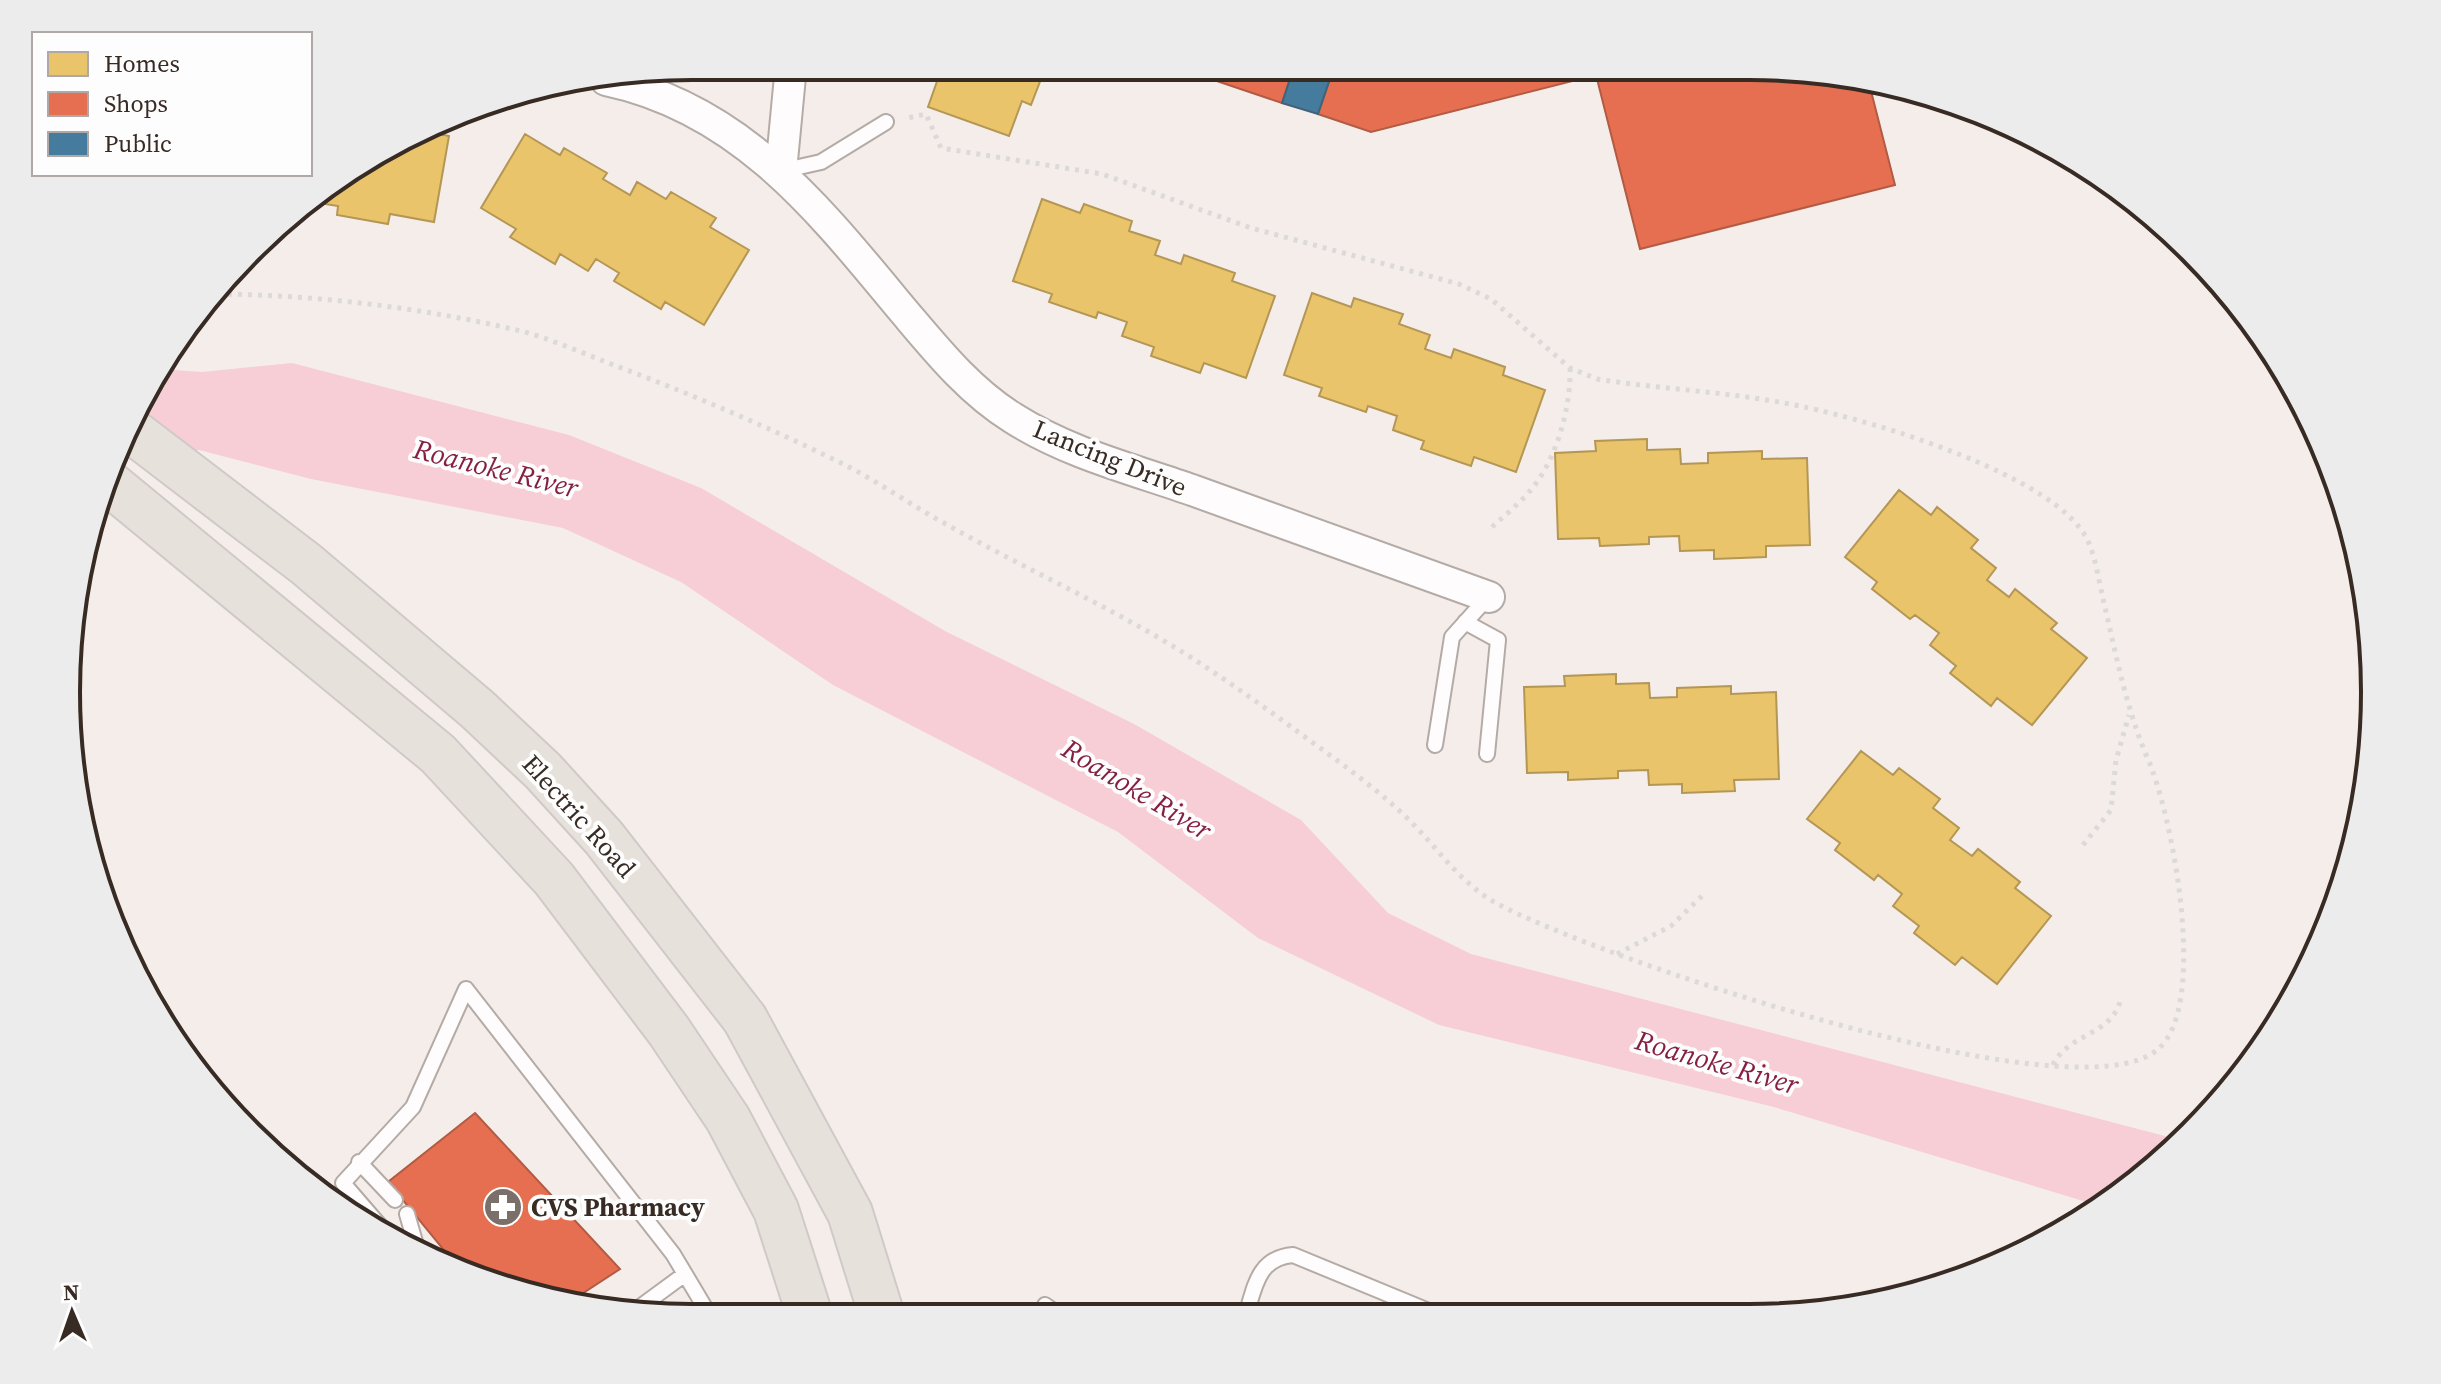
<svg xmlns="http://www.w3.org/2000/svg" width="2441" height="1384" viewBox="0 0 2441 1384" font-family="'Source Serif 4',serif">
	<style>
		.water { fill: #f7ced5 }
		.homes { fill: #e9c46a; stroke: #b49655; stroke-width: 2 }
		.shops { fill: #e76f51; stroke: #b25b44; stroke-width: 2 }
		.public { fill: #457b9d; stroke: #416379; stroke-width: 2 }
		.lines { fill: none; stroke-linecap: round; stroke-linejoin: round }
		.lane-casing { stroke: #b4aba6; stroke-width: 18 }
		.street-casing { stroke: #b4aba6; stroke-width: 34 }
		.primary-casing { stroke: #cfcac8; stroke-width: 48 }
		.path { stroke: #dcd9d9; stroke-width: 5; stroke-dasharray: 4 6; stroke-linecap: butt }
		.lane { stroke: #fefcfc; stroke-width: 14 }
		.street { stroke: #fefcfc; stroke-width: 30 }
		.primary { stroke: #e7e1db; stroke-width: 44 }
		.labels { text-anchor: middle; stroke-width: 8; stroke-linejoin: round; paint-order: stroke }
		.street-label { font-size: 26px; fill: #382b24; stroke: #fdfdfd }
		.poi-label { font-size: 26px; font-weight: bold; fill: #382b24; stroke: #fdfdfd; text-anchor: start }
		.water-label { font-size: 28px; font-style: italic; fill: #852042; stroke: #fdfdfd }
		.rim { fill: none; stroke: #382b24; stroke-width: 4 }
	</style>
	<rect width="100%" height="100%" fill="#f5edea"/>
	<path class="water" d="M 292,363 L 569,435 L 701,488 L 945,631 L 1134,724 L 1301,820 L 1388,913 L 1471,954 L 2184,1141 L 2103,1207 L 1774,1107 L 1439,1025 L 1258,938 L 1118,832 L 833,685 L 681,582 L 563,528 L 311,479 L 199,450 L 121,455 L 160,369 L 202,372 Z"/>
	<path class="homes" d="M 932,66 L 1046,66 L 1031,105 L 1022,101 L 1009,136 L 928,107 L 941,70 Z
		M 429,132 L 449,136 L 434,222 L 390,214 L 388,224 L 337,215 L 338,206 L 306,201 Z
		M 525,134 L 560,155 L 564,148 L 607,173 L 603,179 L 630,195 L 637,182 L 666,199 L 671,192 L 716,218 L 710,227 L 749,250 L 704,325 L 665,302 L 661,309 L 614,281 L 619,273 L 596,259 L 588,271 L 560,254 L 555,264 L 510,237 L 516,229 L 481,208 Z
		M 1042,199 L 1080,213 L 1084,204 L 1132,221 L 1129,231 L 1160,241 L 1155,255 L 1181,264 L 1184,255 L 1235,273 L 1232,281 L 1275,296 L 1246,378 L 1204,363 L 1200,373 L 1151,356 L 1154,347 L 1122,336 L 1127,322 L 1098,312 L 1096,318 L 1049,302 L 1052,294 L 1013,281 Z
		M 1312,293 L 1351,307 L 1354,298 L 1403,314 L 1399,324 L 1430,335 L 1425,349 L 1451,358 L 1454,349 L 1505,367 L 1503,375 L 1545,390 L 1516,472 L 1474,457 L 1471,466 L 1421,449 L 1424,441 L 1393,430 L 1397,416 L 1368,406 L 1366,412 L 1319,396 L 1322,388 L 1284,375 Z
		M 1647,439 L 1647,450 L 1680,449 L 1681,464 L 1708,463 L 1708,453 L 1762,451 L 1762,459 L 1807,458 L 1810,545 L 1766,546 L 1766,557 L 1714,559 L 1714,550 L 1680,551 L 1679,536 L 1649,537 L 1649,544 L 1600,546 L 1599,538 L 1558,539 L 1555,453 L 1596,451 L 1595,441 Z
		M 1899,490 L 1931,515 L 1937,507 L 1978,540 L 1971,548 L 1996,568 L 1987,580 L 2009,597 L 2015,589 L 2057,623 L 2051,629 L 2087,658 L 2032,725 L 1997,698 L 1991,706 L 1950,673 L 1956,666 L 1930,645 L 1939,633 L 1915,615 L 1910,619 L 1872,589 L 1877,582 L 1845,557 Z
		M 1616,674 L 1616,684 L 1649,683 L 1650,698 L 1677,697 L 1677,688 L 1731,686 L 1731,694 L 1776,692 L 1779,779 L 1734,780 L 1735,791 L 1682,793 L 1682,784 L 1649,785 L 1648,770 L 1618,771 L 1618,778 L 1568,780 L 1568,772 L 1527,773 L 1524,687 L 1565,686 L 1564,676 Z
		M 1861,751 L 1893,775 L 1899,768 L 1940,799 L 1933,808 L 1959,828 L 1950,840 L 1972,856 L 1978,849 L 2020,882 L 2015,888 L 2051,916 L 1997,984 L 1962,957 L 1955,965 L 1914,933 L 1919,926 L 1893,906 L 1902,894 L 1878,875 L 1874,880 L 1835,850 L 1840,843 L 1807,819 Z"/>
	<path class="shops" d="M 1218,67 L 1294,67 L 1282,103 L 1214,80 Z
		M 1334,67 L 1594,67 L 1596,75 L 1371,132 L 1318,114 Z
		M 1594,67 L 1789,67 L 1869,83 L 1895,185 L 1640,249 Z
		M 475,1113 L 620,1269 L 571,1301 L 491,1285 L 461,1271 L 388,1182 Z"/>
	<path class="public" d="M 1294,67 L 1334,67 L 1318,114 L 1282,103 Z"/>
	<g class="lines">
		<defs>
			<path id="lane" d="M 781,171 L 821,162 L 886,122
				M 1465,622 L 1498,640 L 1487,754
				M 1435,745 L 1452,637 L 1488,597
				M 359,1162 L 395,1200
				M 407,1214 L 418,1252
				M 393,1241 L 343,1183 L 413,1107 L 466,989 L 673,1254 L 710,1316
				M 1045,1305 L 1059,1315
				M 632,1313 L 685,1274
				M 1246,1315 C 1255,1286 1258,1258 1293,1255 L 1436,1314"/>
			<path id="street" d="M 606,80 C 740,108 819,209 901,308 C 935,348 968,390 1013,418 C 1068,453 1132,469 1192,490 C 1291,526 1390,562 1489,597
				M 781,171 L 791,66"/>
			<path id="primary" d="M 132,431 L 306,564 L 477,709 L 543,771 L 604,838 L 745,1019 L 850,1213 L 882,1316
				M 109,483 L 438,754 L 554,879 L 669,1031 L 728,1119 L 776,1210 L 810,1316"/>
		</defs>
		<use href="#lane" class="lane-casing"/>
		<use href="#street" class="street-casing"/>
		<use href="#primary" class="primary-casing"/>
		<path class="path" d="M 218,294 C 318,295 424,308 521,331 C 551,339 582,353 611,364 C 691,394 771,428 847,466 C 880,483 911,505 944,523 C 1023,568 1107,605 1184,653 C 1238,687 1290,726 1342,764 C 1367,783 1393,803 1415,826 C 1441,853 1462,884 1496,903 C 1593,956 2072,1120 2157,1050 C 2210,1008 2172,812 2147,757 C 2126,707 2116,655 2104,603 C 2099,582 2096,559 2088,541 C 2058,476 1873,421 1804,407 C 1736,392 1666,390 1597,379 L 1570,368 L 1491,299 L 1459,284 L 1251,228 L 1102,174 L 941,148 L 926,114 L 907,118
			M 1492,527 C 1504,516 1518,505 1529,492 C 1556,462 1571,408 1570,368
			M 2083,845 L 2111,810 L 2116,760 L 2129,715
			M 1617,954 L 1671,926 L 1704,894
			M 2053,1065 C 2067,1034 2112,1035 2120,1001"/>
		<use href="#lane" class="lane"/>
		<use href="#street" class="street"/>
		<use href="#primary" class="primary"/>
	</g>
	<defs>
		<symbol id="pharmacy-disc" viewBox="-11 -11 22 22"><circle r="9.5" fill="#7a6f69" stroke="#fdfdfd"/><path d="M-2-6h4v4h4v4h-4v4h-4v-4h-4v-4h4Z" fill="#fff"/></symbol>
	</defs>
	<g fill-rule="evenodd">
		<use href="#pharmacy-disc" x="481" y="1185" width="44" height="44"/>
	</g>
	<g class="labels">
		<g class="street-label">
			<text transform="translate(1110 458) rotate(22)" y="9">Lancing Drive</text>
			<text transform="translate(579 816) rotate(48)" y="9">Electric Road</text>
		</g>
		<g class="poi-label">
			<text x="531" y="1216">CVS Pharmacy</text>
		</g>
		<g class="water-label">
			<text transform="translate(496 468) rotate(14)" y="10">Roanoke River</text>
			<text transform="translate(1137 789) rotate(31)" y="10">Roanoke River</text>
			<text transform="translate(1717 1062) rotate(16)" y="10">Roanoke River</text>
		</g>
	</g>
	<path d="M0 0H2441V1384H0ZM692 80H1749A612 612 0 0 1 2361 692V692A612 612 0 0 1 1749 1304H692A612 612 0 0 1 80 692V692A612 612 0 0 1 692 80Z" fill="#edecec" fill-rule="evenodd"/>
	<path class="rim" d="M692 80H1749A612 612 0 0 1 2361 692V692A612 612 0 0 1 1749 1304H692A612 612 0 0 1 80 692V692A612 612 0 0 1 692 80Z"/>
	<rect x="32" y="32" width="280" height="144" fill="#fdfdfd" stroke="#aea9a6" stroke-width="2"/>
	<rect x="48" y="52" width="40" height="24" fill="#e9c46a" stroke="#aea9a6" stroke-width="2"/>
	<text x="104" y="72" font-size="24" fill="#382b24">Homes</text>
	<rect x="48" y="92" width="40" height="24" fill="#e76f51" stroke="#aea9a6" stroke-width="2"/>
	<text x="104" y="112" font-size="24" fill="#382b24">Shops</text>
	<rect x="48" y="132" width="40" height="24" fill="#457b9d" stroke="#aea9a6" stroke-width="2"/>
	<text x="104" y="152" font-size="24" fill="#382b24">Public</text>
	<g transform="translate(72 1312) rotate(358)" stroke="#fdfdfd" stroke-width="6" paint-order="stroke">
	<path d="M0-6L14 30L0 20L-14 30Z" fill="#382b24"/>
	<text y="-12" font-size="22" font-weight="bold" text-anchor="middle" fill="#382b24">N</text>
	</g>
</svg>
